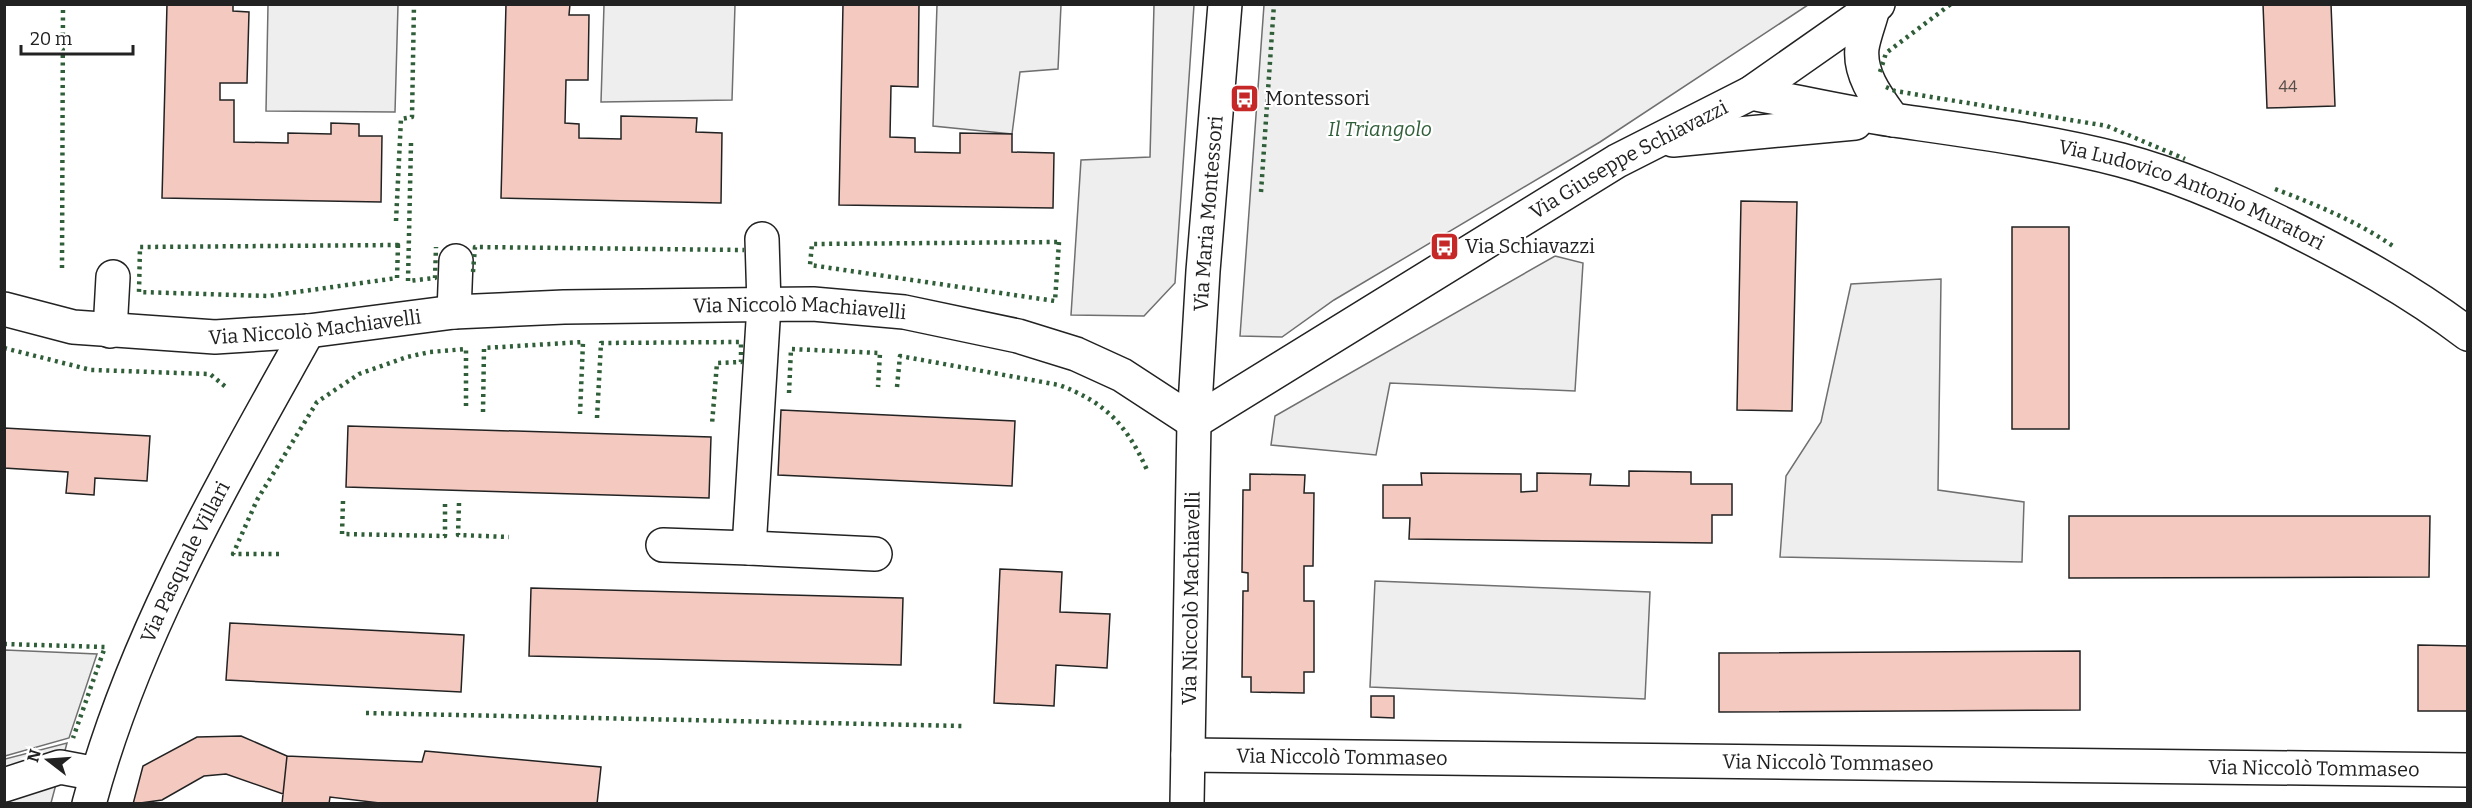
<svg xmlns="http://www.w3.org/2000/svg" width="2472" height="808" viewBox="0 0 2472 808" font-family="Bitter,serif">
	<style>
		.green { fill: #eee; stroke: #6f6f6f; stroke-width: 1.5 }
		.building { fill: #f3c9c0; stroke: #222; stroke-width: 1.5 }
		.lines { fill: none; stroke-linecap: round; stroke-linejoin: round }
		.minor-casing { stroke: #222; stroke-width: 36 }
		.minor { stroke: #fff; stroke-width: 33 }
		.hedge { stroke: #2f5e38; stroke-width: 4.5; stroke-dasharray: 3 4.5; stroke-linecap: butt }
		.labels { text-anchor: middle; stroke-width: 4.5; stroke-linejoin: round; paint-order: stroke }
		.number-label { font-size: 16px; fill: #564c4a }
		.poi-label { font-size: 20px; fill: #222; stroke: #fff; text-anchor: start }
		.park-label { font-size: 20px; font-style: italic; fill: #2f5e38; stroke: #fff }
		.street-label { font-size: 20px; fill: #222; stroke: #fff }
	</style>
	<rect width="100%" height="100%" fill="#fff"/>
	<path class="green" d="M 268,5 L 398,5 L 395,112 L 266,111 Z
		M 604,5 L 735,5 L 732,100 L 601,102 Z
		M 937,5 L 1061,5 L 1058,69 L 1020,72 L 1012,134 L 933,126 Z
		M 1154,5 L 1194,5 L 1175,283 L 1144,316 L 1071,315 L 1081,160 L 1150,157 Z
		M 1264,5 L 1264,4 L 1808,5 L 1600,142 L 1334,300 L 1282,337 L 1240,336 Z
		M 1555,256 L 1583,263 L 1575,391 L 1390,383 L 1376,455 L 1271,445 L 1275,416 Z
		M 1941,279 L 1938,490 L 2024,502 L 2022,562 L 1780,557 L 1786,476 L 1821,422 L 1851,284 Z
		M 1375,581 L 1650,592 L 1645,699 L 1370,687 Z
		M 5,650 L 97,654 L 69,738 L 5,756 Z
		M 67,743 L 51,803 L 5,804 L 5,759 Z"/>
	<path class="building" d="M 167,4 L 233,4 L 233,11 L 249,12 L 247,83 L 220,83 L 220,100 L 234,100 L 234,142 L 288,143 L 288,133 L 331,134 L 331,123 L 359,124 L 359,136 L 382,136 L 381,202 L 162,198 Z
		M 506,4 L 570,4 L 569,15 L 589,15 L 588,80 L 566,80 L 565,123 L 579,124 L 579,138 L 621,139 L 621,116 L 697,118 L 696,132 L 722,133 L 721,203 L 501,198 Z
		M 843,4 L 919,4 L 918,87 L 891,86 L 890,137 L 915,138 L 915,152 L 960,153 L 960,133 L 1012,134 L 1012,152 L 1054,153 L 1053,208 L 839,205 Z
		M 2263,4 L 2331,4 L 2335,106 L 2267,108 Z
		M 1741,201 L 1797,202 L 1792,411 L 1737,410 Z
		M 2012,227 L 2069,227 L 2069,429 L 2012,429 Z
		M 781,410 L 1015,421 L 1012,486 L 778,475 Z
		M 348,426 L 711,437 L 709,498 L 346,487 Z
		M 4,428 L 150,436 L 147,481 L 95,478 L 94,495 L 66,493 L 68,472 L 4,468 Z
		M 1629,471 L 1691,472 L 1691,484 L 1732,484 L 1732,515 L 1712,515 L 1712,543 L 1409,539 L 1410,518 L 1383,518 L 1383,485 L 1422,485 L 1421,473 L 1521,474 L 1521,492 L 1537,491 L 1537,473 L 1591,474 L 1590,485 L 1629,486 Z
		M 1250,474 L 1305,475 L 1304,493 L 1314,493 L 1313,566 L 1304,566 L 1304,601 L 1314,601 L 1314,672 L 1304,672 L 1304,693 L 1251,692 L 1251,677 L 1242,677 L 1243,591 L 1248,591 L 1248,573 L 1242,572 L 1243,490 L 1250,490 Z
		M 2069,516 L 2430,516 L 2429,577 L 2069,578 Z
		M 1000,569 L 1062,572 L 1060,612 L 1110,614 L 1107,668 L 1056,665 L 1054,706 L 994,703 Z
		M 531,588 L 903,598 L 901,665 L 529,656 Z
		M 230,623 L 464,635 L 461,692 L 226,680 Z
		M 2418,645 L 2468,646 L 2468,711 L 2418,711 Z
		M 2080,651 L 2080,710 L 1719,712 L 1719,653 Z
		M 1371,696 L 1394,696 L 1394,718 L 1371,717 Z
		M 241,736 L 287,756 L 283,794 L 226,774 L 204,776 L 162,800 L 133,804 L 143,766 L 197,737 Z
		M 425,751 L 601,767 L 597,804 L 388,804 L 330,797 L 329,804 L 282,804 L 287,756 L 422,762 Z"/>
	<g class="lines">
		<defs>
			<g id="minor">
				<path d="M 1873,8 C 1870,21 1864,35 1862,48 C 1859,75 1878,99 1893,120"/>
				<path id="s1" d="M 1751,93 C 1799,102 1846,113 1894,120 C 1970,131 2047,141 2121,160 C 2178,175 2232,199 2285,225 C 2349,257 2410,290 2468,334"/>
				<path d="M 1673,140 L 1855,123"/>
				<path id="s2" d="M 4,309 L 73,327 L 215,337 L 308,331 L 454,312 L 564,307 L 813,304 L 904,312 L 1018,336 L 1076,354 L 1122,375 L 1194,422"/>
				<path d="M 454,312 L 456,261"/>
				<path d="M 110,331 L 113,277"/>
				<path id="s3" d="M 1194,422 L 1617,161 L 1751,93 L 1878,4"/>
				<path d="M 663,545 L 749,548 L 764,305 L 762,239"/>
				<path d="M 749,548 L 875,554"/>
				<path id="s4" d="M 1188,755 L 2468,770"/>
				<path d="M 4,785 L 60,767 L 97,774"/>
				<path id="s5" d="M 89,804 C 134,635 224,482 308,331"/>
				<path id="s6" d="M 1187,804 L 1194,422 L 1203,271 L 1225,4"/>
			</g>
		</defs>
		<use href="#minor" class="minor-casing"/>
		<use href="#minor" class="minor"/>
		<path class="hedge" d="M 1880,72 L 1886,53 L 1951,4
			M 1886,87 L 1895,91 L 2107,126 L 2185,159
			M 411,143 L 408,281 L 435,278 L 436,247
			M 2275,189 C 2317,205 2356,221 2393,246
			M 1261,192 L 1274,4
			M 396,221 L 401,119 L 412,117 L 414,4
			M 1059,242 L 1055,301 L 810,265 L 812,244 Z
			M 398,245 L 397,278 L 268,296 L 139,292 L 140,247 Z
			M 62,268 L 63,4
			M 473,272 L 475,247 L 744,250
			M 4,348 L 91,370 L 210,374 L 227,388
			M 897,387 L 900,356 L 1059,385 C 1105,402 1127,425 1147,470
			M 789,393 L 791,349 L 880,353 L 878,387
			M 483,412 L 484,348 L 583,342 L 580,414
			M 597,418 L 601,343 L 741,342 L 741,362 L 717,363 L 712,424
			M 343,501 L 342,534 L 445,536 L 445,504
			M 459,503 L 458,535 L 509,537
			M 279,554 L 233,554 L 257,500 L 317,402 L 359,374 L 407,357 L 430,352 L 466,349 L 466,409
			M 4,644 L 105,647 L 73,738
			M 366,713 L 962,726"/>
	</g>
	<defs>
		<symbol id="bus-square" viewBox="-11 -11 22 22"><rect x="-9" y="-9" width="18" height="18" rx="4" fill="#c62828" stroke="#fff"/><path d="M-5-6H5V4H4V6H2V4H-2V6H-4V4H-5ZM-3.5-4V0h7V-4ZM-3.5 1.2v1.5H-2V1.2ZM2 1.2v1.5H3.5V1.2Z" fill="#fff"/></symbol>
	</defs>
	<g fill-rule="evenodd">
		<use href="#bus-square" x="1228" y="82" width="33" height="33"/>
		<use href="#bus-square" x="1428" y="230" width="33" height="33"/>
	</g>
	<g class="labels">
		<g class="number-label">
			<text x="2288" y="92">44</text>
		</g>
		<g class="poi-label">
			<text x="1265" y="105">Montessori</text>
			<text x="1465" y="253">Via Schiavazzi</text>
		</g>
		<g class="park-label">
			<text x="1380" y="136">Il Triangolo</text>
		</g>
		<g class="street-label">
			<text dy="7" stroke="none"><textPath href="#s3" startOffset="508">Via Giuseppe Schiavazzi</textPath></text>
			<text dy="7" stroke="none"><textPath href="#s1" startOffset="454">Via Ludovico Antonio Muratori</textPath></text>
			<text dy="7" stroke="none"><textPath href="#s6" startOffset="591">Via Maria Montessori</textPath></text>
			<text dy="7" stroke="none"><textPath href="#s2" startOffset="800">Via Niccolò Machiavelli</textPath></text>
			<text dy="7" stroke="none"><textPath href="#s2" startOffset="314">Via Niccolò Machiavelli</textPath></text>
			<text dy="7" stroke="none"><textPath href="#s5" startOffset="261">Via Pasquale Villari</textPath></text>
			<text dy="7" stroke="none"><textPath href="#s6" startOffset="206">Via Niccolò Machiavelli</textPath></text>
			<text dy="7" stroke="none"><textPath href="#s4" startOffset="154">Via Niccolò Tommaseo</textPath></text>
			<text dy="7" stroke="none"><textPath href="#s4" startOffset="640">Via Niccolò Tommaseo</textPath></text>
			<text dy="7" stroke="none"><textPath href="#s4" startOffset="1126">Via Niccolò Tommaseo</textPath></text>
		</g>
	</g>
	<rect width="2472" height="808" fill="none" stroke="#222222" stroke-width="12"/>
	<g transform="translate(48 760) rotate(287)" stroke="#ffffff" stroke-width="4.5" paint-order="stroke">
	<path d="M0-4.5L10 22L0 15L-10 22Z" fill="#222222"/>
	<text y="-9" font-size="16" font-weight="bold" text-anchor="middle" fill="#222222">N</text>
	</g>
	<path d="M21 45v9h112v-9" fill="none" stroke="#222222" stroke-width="3"/>
	<text x="30" y="45" font-size="18" fill="#222222" stroke="#ffffff" stroke-width="4.5" paint-order="stroke">20 m</text>
</svg>
